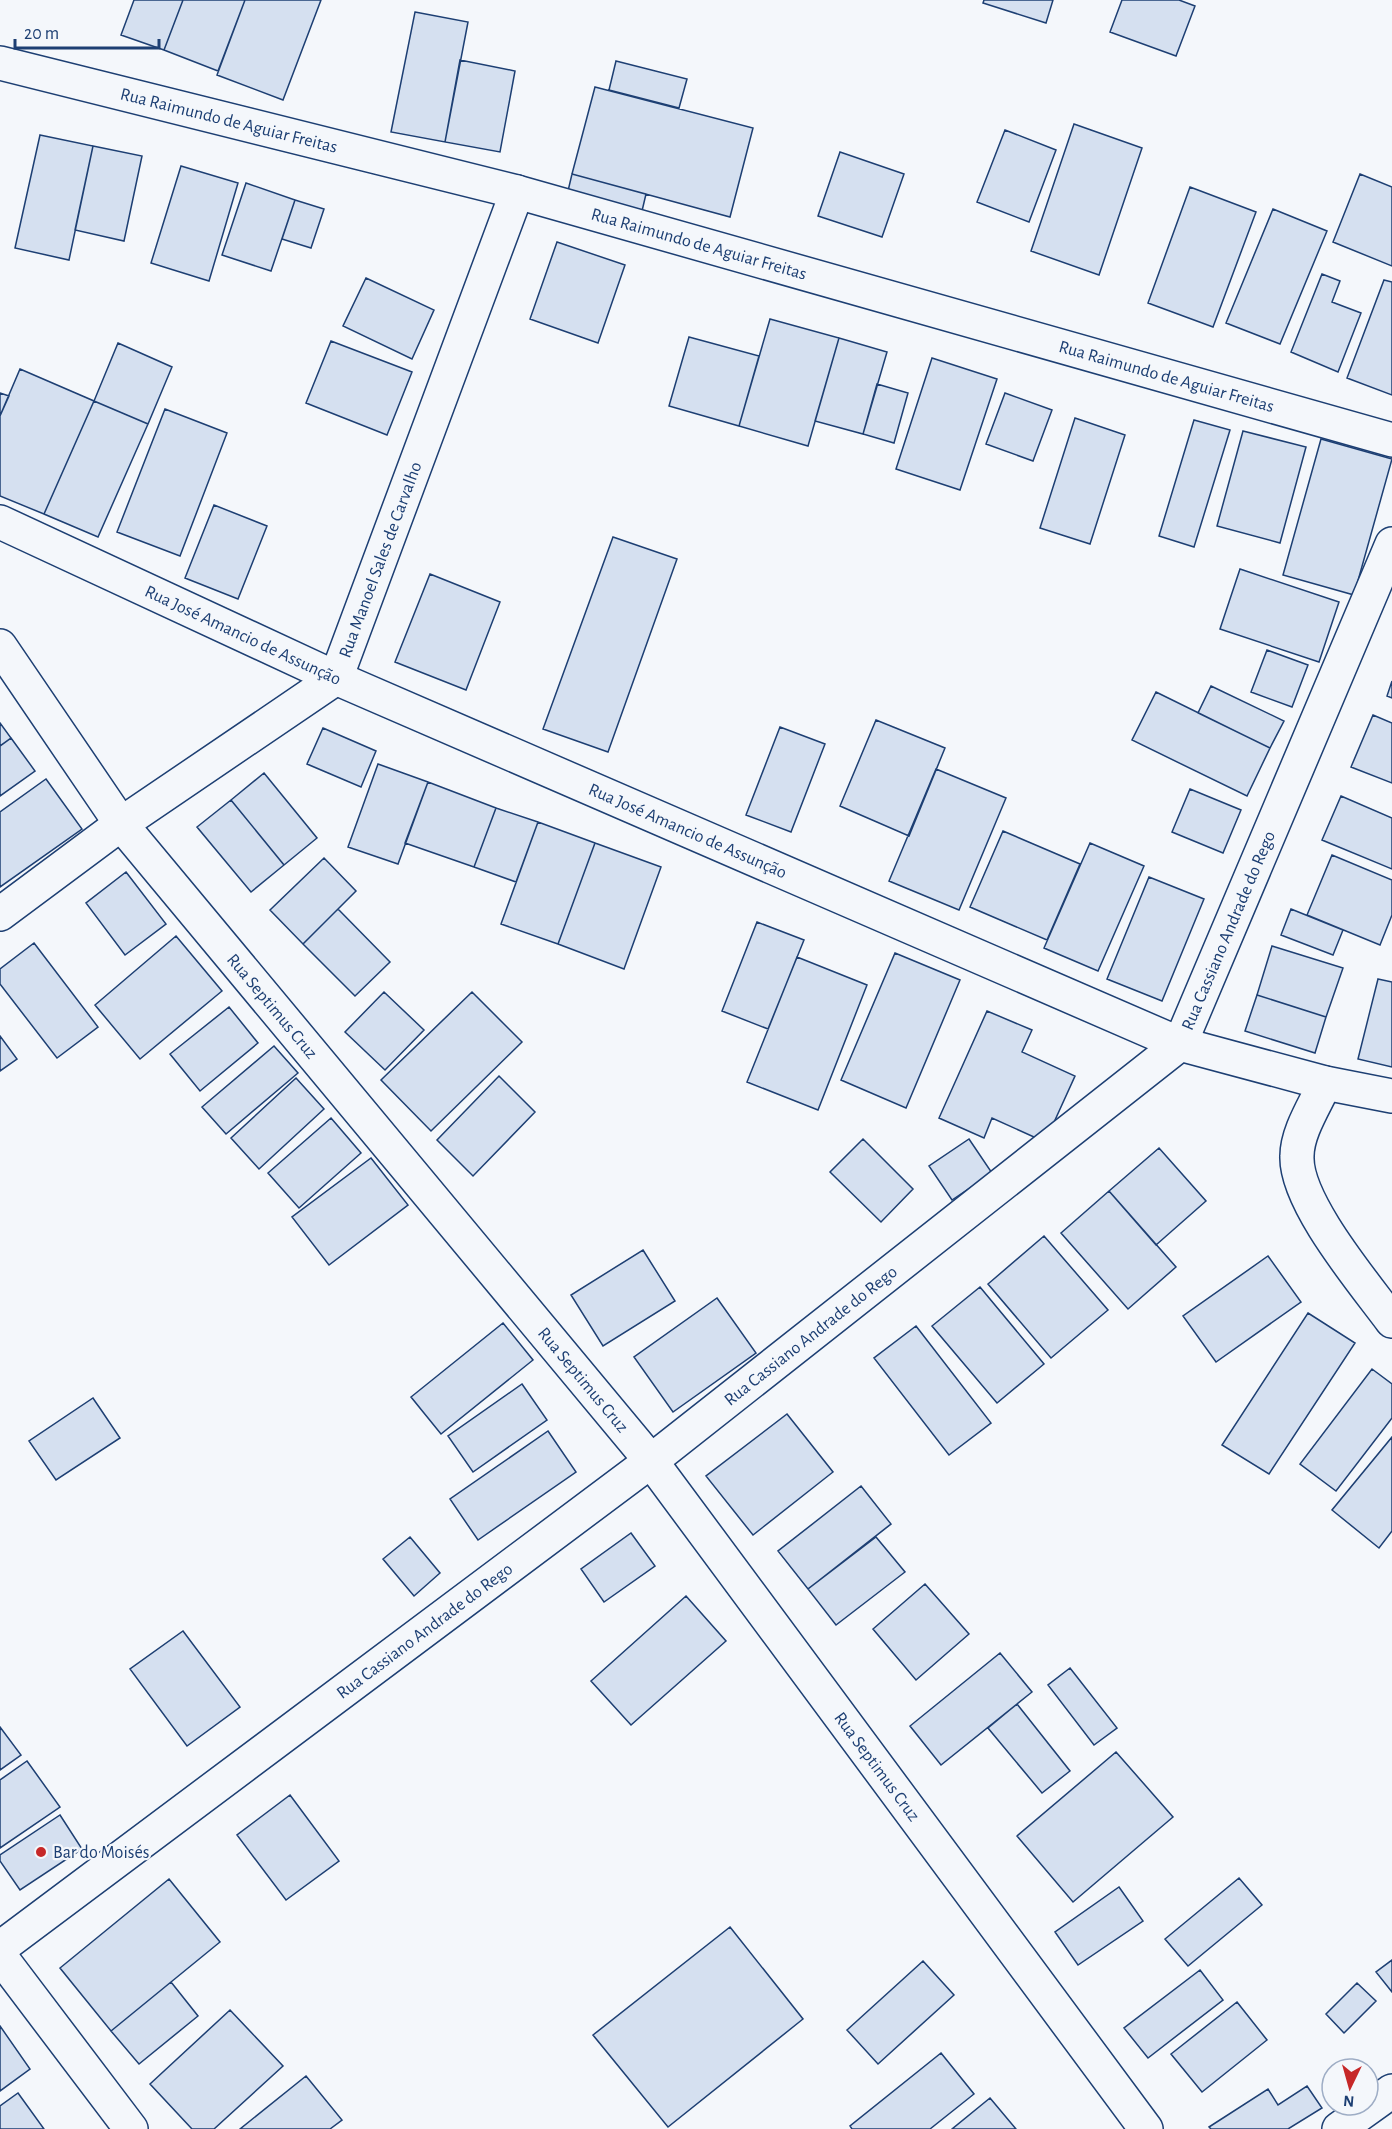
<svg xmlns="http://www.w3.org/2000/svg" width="1392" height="2129" viewBox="0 0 1392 2129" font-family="'Alegreya Sans',sans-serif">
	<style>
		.building { fill: #d5e0f0; stroke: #1d3f73; stroke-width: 1.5 }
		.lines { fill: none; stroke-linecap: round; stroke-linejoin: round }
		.street-casing { stroke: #1d3f73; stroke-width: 36 }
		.primary-casing { stroke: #1d3f73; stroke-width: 36 }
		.street { stroke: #f4f7fb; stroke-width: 33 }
		.primary { stroke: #f4f7fb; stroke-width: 33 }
		.poi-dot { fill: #c62828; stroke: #f4f7fb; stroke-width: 2 }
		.labels { text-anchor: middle; stroke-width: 4.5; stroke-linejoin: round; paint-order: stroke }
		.street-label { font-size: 18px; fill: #1d3f73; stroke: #f4f7fb }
		.poi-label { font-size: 18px; fill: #1d3f73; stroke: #f4f7fb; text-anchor: start }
	</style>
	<rect width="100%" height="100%" fill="#f4f7fb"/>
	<path class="building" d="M 134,0 L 183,0 L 164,50 L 121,35 Z
		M 183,0 L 245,0 L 218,71 L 164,50 Z
		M 245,0 L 321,0 L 283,100 L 217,75 Z
		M 984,0 L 1053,0 L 1046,23 L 983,3 Z
		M 1122,0 L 1179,0 L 1195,6 L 1176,56 L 1110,32 Z
		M 415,12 L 468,22 L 445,142 L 391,132 Z
		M 460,60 L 515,71 L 500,152 L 445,142 Z
		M 616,61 L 687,79 L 679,108 L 609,90 Z
		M 595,87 L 753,128 L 730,217 L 572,174 Z
		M 1074,124 L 1142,148 L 1099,275 L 1031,251 Z
		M 1005,130 L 1056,150 L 1029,222 L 977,202 Z
		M 40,135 L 93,146 L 69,260 L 15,248 Z
		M 93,146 L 142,156 L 124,241 L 75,230 Z
		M 840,152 L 904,174 L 882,237 L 818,216 Z
		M 181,166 L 238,183 L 209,281 L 151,263 Z
		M 572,174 L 646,194 L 642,211 L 568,191 Z
		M 1360,174 L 1392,187 L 1392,266 L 1333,242 Z
		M 246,183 L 295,200 L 271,271 L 222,255 Z
		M 1190,187 L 1256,212 L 1213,327 L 1148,303 Z
		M 295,200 L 324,209 L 311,248 L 282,239 Z
		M 1273,209 L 1327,231 L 1280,344 L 1226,323 Z
		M 557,242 L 625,265 L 598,343 L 530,319 Z
		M 1322,274 L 1340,281 L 1332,302 L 1361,313 L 1338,372 L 1291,352 Z
		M 366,278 L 434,310 L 412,359 L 343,326 Z
		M 1384,280 L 1392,282 L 1392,395 L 1347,378 Z
		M 770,319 L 839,338 L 808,446 L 739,426 Z
		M 689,337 L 759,356 L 739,426 L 669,406 Z
		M 839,338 L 887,352 L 863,434 L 815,421 Z
		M 331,341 L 412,372 L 387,435 L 306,403 Z
		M 118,343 L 172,367 L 148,424 L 94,401 Z
		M 932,358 L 997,379 L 960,490 L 896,469 Z
		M 20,369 L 94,401 L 44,514 L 0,496 L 0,416 Z
		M 877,384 L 908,393 L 894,443 L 863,434 Z
		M 0,393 L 9,396 L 0,416 Z
		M 1005,393 L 1052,410 L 1033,461 L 986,444 Z
		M 94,401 L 148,424 L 98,537 L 44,514 Z
		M 165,409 L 227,433 L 180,556 L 117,532 Z
		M 1075,418 L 1125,435 L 1090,544 L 1040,528 Z
		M 1194,420 L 1230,430 L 1194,547 L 1159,536 Z
		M 1243,431 L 1306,447 L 1280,543 L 1217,526 Z
		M 1321,439 L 1392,459 L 1354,595 L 1283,575 Z
		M 214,505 L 267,526 L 238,599 L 185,578 Z
		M 613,537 L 677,559 L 608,752 L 543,729 Z
		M 1240,569 L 1339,602 L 1319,662 L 1220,629 Z
		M 430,574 L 500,602 L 466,690 L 395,662 Z
		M 1267,650 L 1308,665 L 1292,707 L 1251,692 Z
		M 1392,681 L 1392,698 L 1387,696 Z
		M 1211,686 L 1284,721 L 1270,748 L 1198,713 Z
		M 1156,692 L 1270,748 L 1247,796 L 1132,740 Z
		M 1373,715 L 1392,723 L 1392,783 L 1351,767 Z
		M 876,720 L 945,748 L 909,836 L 840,806 Z
		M 0,723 L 11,738 L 0,746 Z
		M 780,727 L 825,744 L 791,832 L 746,815 Z
		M 323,728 L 376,751 L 361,787 L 307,764 Z
		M 11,738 L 35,771 L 0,796 L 0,746 Z
		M 378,764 L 428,782 L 398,864 L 348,847 Z
		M 936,769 L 1006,798 L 959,910 L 889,881 Z
		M 264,773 L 317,838 L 284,865 L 231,800 Z
		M 46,779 L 82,829 L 0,887 L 0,812 Z
		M 428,782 L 496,808 L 474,867 L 405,843 Z
		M 1190,789 L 1241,810 L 1223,853 L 1172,832 Z
		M 1341,796 L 1392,818 L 1392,869 L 1322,840 Z
		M 231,800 L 284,865 L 251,892 L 197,827 Z
		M 496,808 L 538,822 L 516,882 L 474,867 Z
		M 538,822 L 595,843 L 558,944 L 501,924 Z
		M 1003,831 L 1080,864 L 1047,940 L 970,907 Z
		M 595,843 L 661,867 L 624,969 L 558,944 Z
		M 1090,843 L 1144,866 L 1098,971 L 1044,948 Z
		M 1332,855 L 1392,880 L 1392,915 L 1380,945 L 1307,915 Z
		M 324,858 L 356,891 L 303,944 L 270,910 Z
		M 126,872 L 166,924 L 125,955 L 86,903 Z
		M 1149,877 L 1204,899 L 1162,1001 L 1107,979 Z
		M 338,909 L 390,962 L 355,996 L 303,944 Z
		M 1291,909 L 1343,930 L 1333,955 L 1281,935 Z
		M 757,922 L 804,940 L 768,1029 L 722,1011 Z
		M 176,936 L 222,991 L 140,1059 L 95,1005 Z
		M 34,943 L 98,1027 L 57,1058 L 0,984 L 0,969 Z
		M 1272,946 L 1343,968 L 1326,1017 L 1257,995 Z
		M 895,953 L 960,980 L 906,1108 L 841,1080 Z
		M 797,957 L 867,985 L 818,1110 L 747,1082 Z
		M 1378,979 L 1392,982 L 1392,1067 L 1358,1059 Z
		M 384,992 L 424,1030 L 385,1070 L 345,1032 Z
		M 472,992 L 522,1042 L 431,1131 L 381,1080 Z
		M 1257,995 L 1326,1017 L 1315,1053 L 1245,1031 Z
		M 229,1007 L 258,1043 L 200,1091 L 170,1054 Z
		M 987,1011 L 1032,1030 L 1022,1052 L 1075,1076 L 1045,1142 L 992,1118 L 984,1138 L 939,1118 Z
		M 0,1036 L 17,1059 L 0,1071 Z
		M 274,1046 L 298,1073 L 226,1134 L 202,1107 Z
		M 499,1076 L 535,1112 L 473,1176 L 437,1140 Z
		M 296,1078 L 324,1109 L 259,1169 L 231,1138 Z
		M 331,1118 L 361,1153 L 299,1208 L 268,1173 Z
		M 863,1139 L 913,1189 L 881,1222 L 830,1172 Z
		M 969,1139 L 992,1173 L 952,1200 L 929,1166 Z
		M 1159,1148 L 1206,1201 L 1156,1245 L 1109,1191 Z
		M 371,1158 L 408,1205 L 329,1265 L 292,1217 Z
		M 1109,1191 L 1176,1267 L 1128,1309 L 1061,1233 Z
		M 1044,1236 L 1108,1310 L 1051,1358 L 988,1284 Z
		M 643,1250 L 675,1301 L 603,1346 L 571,1295 Z
		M 1268,1256 L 1301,1302 L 1216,1362 L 1183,1316 Z
		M 980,1287 L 1044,1364 L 997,1403 L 932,1326 Z
		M 717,1298 L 756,1353 L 673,1412 L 634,1357 Z
		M 1308,1313 L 1355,1343 L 1269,1474 L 1222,1445 Z
		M 503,1323 L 533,1360 L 441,1434 L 411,1397 Z
		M 916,1326 L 991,1423 L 949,1455 L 874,1358 Z
		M 1372,1369 L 1392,1384 L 1392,1418 L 1336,1491 L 1300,1464 Z
		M 522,1384 L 547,1420 L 473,1472 L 448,1436 Z
		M 93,1398 L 120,1438 L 56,1480 L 29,1441 Z
		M 787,1414 L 833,1472 L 753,1535 L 706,1476 Z
		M 548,1431 L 576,1472 L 478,1540 L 450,1499 Z
		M 1392,1437 L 1392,1531 L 1379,1548 L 1332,1510 Z
		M 861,1486 L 891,1524 L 808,1589 L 778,1551 Z
		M 631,1533 L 655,1566 L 604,1602 L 581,1569 Z
		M 410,1537 L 440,1573 L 414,1596 L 383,1559 Z
		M 876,1537 L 905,1572 L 836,1625 L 808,1589 Z
		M 925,1584 L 969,1634 L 916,1680 L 873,1629 Z
		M 686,1596 L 726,1641 L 631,1725 L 591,1681 Z
		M 183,1631 L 240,1707 L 187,1746 L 130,1669 Z
		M 1000,1653 L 1032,1692 L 941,1765 L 910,1726 Z
		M 1070,1668 L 1117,1728 L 1094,1745 L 1048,1685 Z
		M 1017,1704 L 1070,1771 L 1042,1793 L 988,1728 Z
		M 0,1727 L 21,1755 L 0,1770 Z
		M 1116,1752 L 1173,1817 L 1073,1902 L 1017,1836 Z
		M 27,1761 L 60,1807 L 0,1848 L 0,1780 Z
		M 290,1795 L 339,1861 L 286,1900 L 237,1835 Z
		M 60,1815 L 82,1849 L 20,1890 L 0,1861 L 0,1855 Z
		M 1239,1878 L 1262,1905 L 1188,1966 L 1165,1939 Z
		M 169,1879 L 220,1942 L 111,2031 L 60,1968 Z
		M 1119,1887 L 1143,1921 L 1078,1965 L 1055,1932 Z
		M 730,1927 L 803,2019 L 668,2127 L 593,2035 Z
		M 1392,1960 L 1392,1992 L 1376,1972 Z
		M 923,1961 L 954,1995 L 878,2064 L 847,2030 Z
		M 1200,1970 L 1223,2000 L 1148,2058 L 1124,2028 Z
		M 171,1982 L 198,2016 L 139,2064 L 111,2031 Z
		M 1357,1983 L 1376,2001 L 1344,2033 L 1326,2014 Z
		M 1237,2002 L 1267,2040 L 1202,2092 L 1171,2054 Z
		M 230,2010 L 283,2066 L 214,2129 L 192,2129 L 150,2084 Z
		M 0,2026 L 30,2069 L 0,2091 Z
		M 941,2053 L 974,2094 L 930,2129 L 852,2129 L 850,2126 Z
		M 306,2076 L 342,2120 L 330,2129 L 240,2129 Z
		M 1307,2086 L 1322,2108 L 1288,2129 L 1211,2129 L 1209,2127 L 1268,2089 L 1278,2105 Z
		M 18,2093 L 44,2129 L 0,2129 L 0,2106 Z
		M 990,2098 L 1016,2129 L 952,2129 Z"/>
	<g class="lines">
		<defs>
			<g id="street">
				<path id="s1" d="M 0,63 L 517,192 L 1392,440"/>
				<path id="s2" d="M 0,522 L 336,678 L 1180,1044 L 1325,1083 L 1392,1096"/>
				<path id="s3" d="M 0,646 L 121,824 L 651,1461 L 1146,2129"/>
				<path id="s4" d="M 0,914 L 121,824 L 336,678 L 517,192"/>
				<path d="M 1325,1083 C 1315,1105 1297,1132 1297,1156 C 1295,1202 1364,1283 1392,1321"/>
				<path id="s5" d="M 0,1948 L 651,1461 L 1180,1044 L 1392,544"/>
				<path d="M 1339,2129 L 1392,2091"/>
			</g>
			<path id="primary" d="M 0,1956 L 131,2129"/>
		</defs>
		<use href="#street" class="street-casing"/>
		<use href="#primary" class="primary-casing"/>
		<use href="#street" class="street"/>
		<use href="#primary" class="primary"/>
	</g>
	<circle class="poi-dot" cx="41" cy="1852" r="6"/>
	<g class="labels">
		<g class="street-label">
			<text dy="6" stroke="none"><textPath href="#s1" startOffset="236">Rua Raimundo de Aguiar Freitas</textPath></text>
			<text dy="6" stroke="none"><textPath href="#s1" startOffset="722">Rua Raimundo de Aguiar Freitas</textPath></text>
			<text dy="6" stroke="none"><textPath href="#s1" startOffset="1208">Rua Raimundo de Aguiar Freitas</textPath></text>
			<text dy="6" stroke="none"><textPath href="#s4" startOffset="537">Rua Manoel Sales de Carvalho</textPath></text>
			<text dy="6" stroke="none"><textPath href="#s2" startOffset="268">Rua José Amancio de Assunção</textPath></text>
			<text dy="6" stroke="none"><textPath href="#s2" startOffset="754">Rua José Amancio de Assunção</textPath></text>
			<text dy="6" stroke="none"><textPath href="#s5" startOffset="1610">Rua Cassiano Andrade do Rego</textPath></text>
			<text dy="6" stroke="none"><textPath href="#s3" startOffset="452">Rua Septimus Cruz</textPath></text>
			<text dy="6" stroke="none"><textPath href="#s5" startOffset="1016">Rua Cassiano Andrade do Rego</textPath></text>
			<text dy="6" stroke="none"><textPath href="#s3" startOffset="938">Rua Septimus Cruz</textPath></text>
			<text dy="6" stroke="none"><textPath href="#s5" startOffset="530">Rua Cassiano Andrade do Rego</textPath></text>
			<text dy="6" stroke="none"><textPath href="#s3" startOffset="1424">Rua Septimus Cruz</textPath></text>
		</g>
		<g class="poi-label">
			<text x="53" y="1858">Bar do Moisés</text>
		</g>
	</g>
	<g transform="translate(1350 2087) rotate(185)"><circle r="28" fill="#f4f7fb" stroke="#9eadc5" stroke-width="1.5"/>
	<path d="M0-4.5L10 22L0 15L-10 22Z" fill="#c62828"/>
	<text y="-9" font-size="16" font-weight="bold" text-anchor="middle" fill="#1d3f73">N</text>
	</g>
	<path d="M15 39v9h144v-9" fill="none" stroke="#1d3f73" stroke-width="3"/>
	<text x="24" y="39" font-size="18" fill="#1d3f73" stroke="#f4f7fb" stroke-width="4.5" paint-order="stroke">20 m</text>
</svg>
